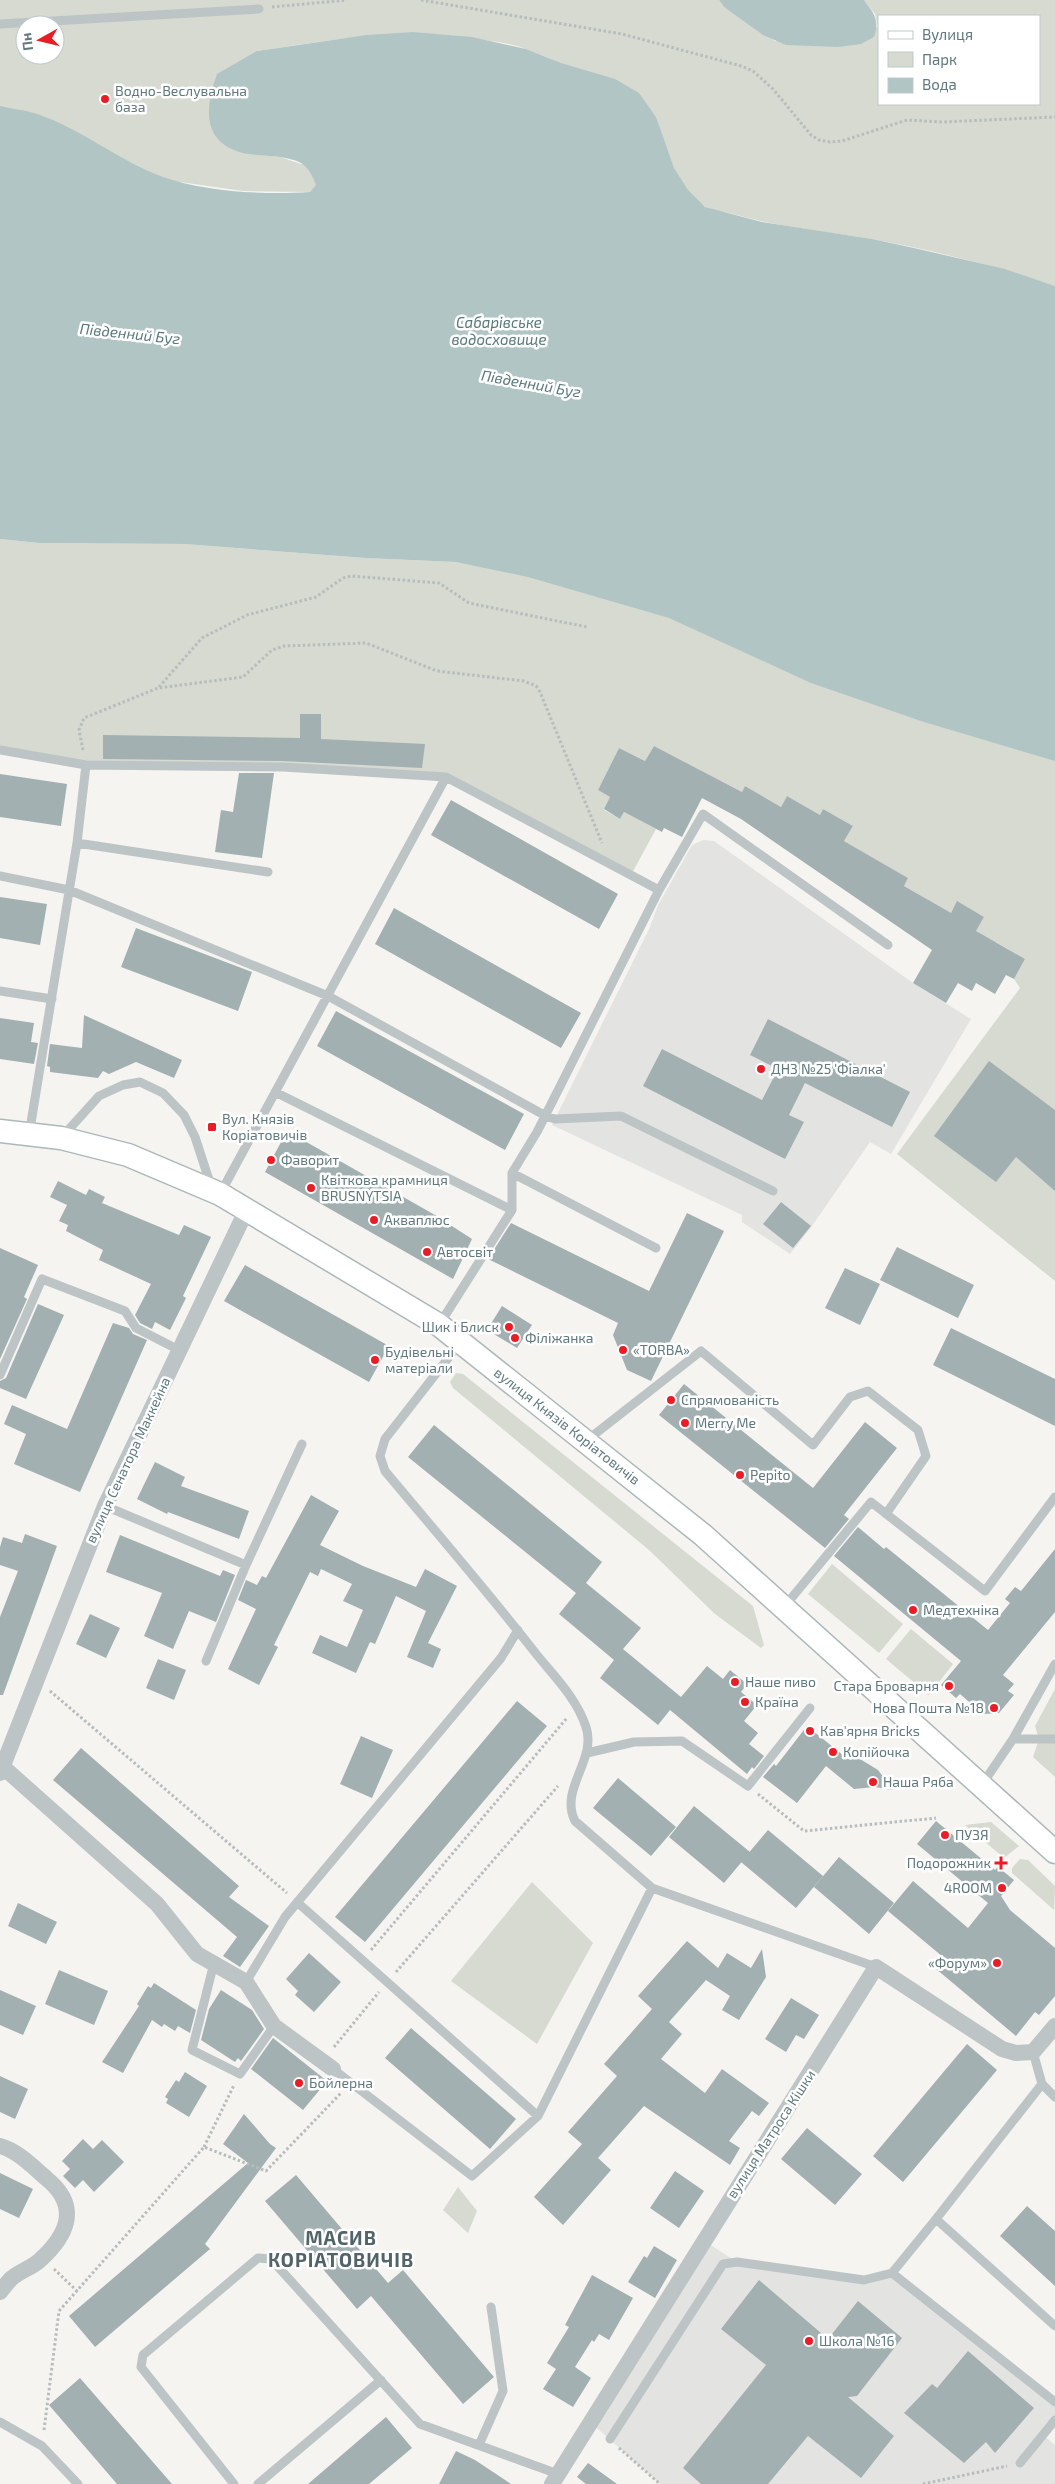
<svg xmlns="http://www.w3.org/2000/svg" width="1055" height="2484" viewBox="0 0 1055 2484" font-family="'Exo 2',sans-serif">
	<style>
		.built { fill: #e3e4e2 }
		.green { fill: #d6dad0; fill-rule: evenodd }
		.water { fill: #b2c5c5 }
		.building { fill: #a2b0b1 }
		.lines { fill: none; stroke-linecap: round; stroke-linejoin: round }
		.secondary-casing { stroke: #adb7b9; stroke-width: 25 }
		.path { stroke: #b7bcbd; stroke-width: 3; stroke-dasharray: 2.5 2.5; stroke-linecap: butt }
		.lane { stroke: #bdc4c6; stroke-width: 9 }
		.street { stroke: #bdc4c6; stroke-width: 16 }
		.secondary { stroke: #fff; stroke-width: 22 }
		.poi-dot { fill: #ea1c26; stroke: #fff; stroke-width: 2 }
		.labels { text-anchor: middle; stroke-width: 5; stroke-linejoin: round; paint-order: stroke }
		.poi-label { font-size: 14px; fill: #5f797d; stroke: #fff; text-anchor: start }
		.street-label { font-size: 14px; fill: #5f797d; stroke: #fff }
		.water-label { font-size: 15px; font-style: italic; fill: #5a7979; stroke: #fff }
		.district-label { font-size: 19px; font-weight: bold; letter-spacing: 1px; fill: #516468; stroke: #fff }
	</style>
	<rect width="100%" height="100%" fill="#f5f4f1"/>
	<path class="built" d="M 703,840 L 714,841 L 913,983 L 971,1019 L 891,1154 L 870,1142 L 812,1226 L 790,1254 L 742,1222 L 742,1215 L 552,1125 L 650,927 L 658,905 L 692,845 Z
		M 703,2240 L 737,2262 L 864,2280 L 892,2273 L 1055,2402 L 1055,2420 L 1043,2435 L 1055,2445 L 1055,2484 L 660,2484 L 590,2422 Z"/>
	<path class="green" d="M 0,0 L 719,0 L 724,7 L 775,41 L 878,27 L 875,14 L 864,0 L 1055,0 L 1055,286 C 995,266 933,250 871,239 C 825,231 778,227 733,214 C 725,212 712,211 704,206 C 676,188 665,147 656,117 C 614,93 574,66 528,50 C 514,44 499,42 484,40 C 406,26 334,40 257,51 L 248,154 L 280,157 L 301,164 L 351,151 L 310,192 L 243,191 L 180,182 L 0,225 ZM 879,16 L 1039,16 L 1039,104 L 879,104 ZM 25,25 L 55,25 L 55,55 L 25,55 Z
		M 0,539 L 39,543 L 184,544 L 365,558 L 456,562 L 695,595 L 1055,725 L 1055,1281 L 897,1154 L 1020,988 L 1014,979 L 1025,959 L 996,942 L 987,957 L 967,946 L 984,917 L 958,902 L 947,919 L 925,898 L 904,886 L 908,878 L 844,841 L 853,826 L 823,809 L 820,815 L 787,796 L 781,807 L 745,786 L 742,792 L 654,746 L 645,761 L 619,748 L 598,790 L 610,797 L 604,810 L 620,819 L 624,812 L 656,829 L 631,875 L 446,777 L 283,767 L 86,765 L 0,750 Z
		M 456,1373 L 463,1374 L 753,1606 L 764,1645 L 761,1648 L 715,1614 L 649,1550 L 453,1388 L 450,1382 Z
		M 832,1564 L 903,1624 L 879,1653 L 808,1594 Z
		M 911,1629 L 953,1664 L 929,1695 L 886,1659 Z
		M 1055,1689 L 1055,1777 L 1033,1757 L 1039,1739 L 1035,1726 Z
		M 991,1822 L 1019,1846 L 1004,1858 L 965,1825 Z
		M 1020,1859 L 1028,1860 L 1055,1886 L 1054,1910 L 1012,1873 L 1012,1868 Z
		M 532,1882 L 593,1943 L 537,2044 L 451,1981 Z
		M 458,2187 L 477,2211 L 468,2233 L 443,2210 Z"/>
	<path class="water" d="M 719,0 L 864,0 C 874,13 880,21 874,37 L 861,44 L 838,47 L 786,45 L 763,35 L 724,7 Z
		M 413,32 L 472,37 L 526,49 L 561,63 L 615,79 L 639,93 L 656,117 L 674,168 L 688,190 L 705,207 L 762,222 L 872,239 L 914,248 L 1005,269 L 1055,286 L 1055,761 L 924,722 L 811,683 L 669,618 L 528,577 L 456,562 L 365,558 L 184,544 L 39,543 L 0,539 L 0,106 C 12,109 26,110 37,114 C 82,129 119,161 163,177 C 205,192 265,195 310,192 L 316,185 C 313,177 308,167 301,163 C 285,155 265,157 248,154 C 202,145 204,110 217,74 L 257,51 L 367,35 Z"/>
	<path class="building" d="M 300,714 L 321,714 L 321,739 L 425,744 L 422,768 L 283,761 L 103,759 L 103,735 L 300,738 Z
		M 654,746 L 742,792 L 745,786 L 781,807 L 787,796 L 820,815 L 823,809 L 853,826 L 844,841 L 908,878 L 904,886 L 951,913 L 957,901 L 984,917 L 976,931 L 1025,959 L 1014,979 L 1006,975 L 995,994 L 976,983 L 972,991 L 958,983 L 946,1003 L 913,983 L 932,950 L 741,819 L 702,798 L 682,837 L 664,828 L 662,832 L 624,812 L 620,819 L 604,809 L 610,797 L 598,790 L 619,748 L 645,761 Z
		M 239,773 L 274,773 L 262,858 L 215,852 L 221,810 L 233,812 Z
		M 0,774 L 67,784 L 61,826 L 0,817 Z
		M 451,800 L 618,894 L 599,929 L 431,835 Z
		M 0,897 L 47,904 L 40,945 L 0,938 Z
		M 394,908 L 581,1013 L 561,1048 L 375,944 Z
		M 136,928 L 252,972 L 238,1011 L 121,967 Z
		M 336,1011 L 524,1114 L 505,1150 L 317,1046 Z
		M 84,1015 L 182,1060 L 174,1078 L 136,1062 L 109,1074 L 103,1071 L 98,1078 L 50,1072 L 50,1067 L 47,1066 L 50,1044 L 82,1048 Z
		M 0,1018 L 34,1023 L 31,1042 L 38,1043 L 34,1064 L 0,1059 Z
		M 768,1019 L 910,1092 L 892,1127 L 805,1083 L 789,1115 L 804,1122 L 785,1159 L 643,1086 L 662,1049 L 762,1100 L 778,1069 L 750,1055 Z
		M 989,1061 L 1055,1110 L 1055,1191 L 1016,1157 L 996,1182 L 934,1136 Z
		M 287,1131 L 435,1215 L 472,1239 L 453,1279 L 265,1172 Z
		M 58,1181 L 86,1195 L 89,1189 L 105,1197 L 102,1203 L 179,1235 L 184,1225 L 211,1237 L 183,1296 L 186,1298 L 170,1330 L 155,1322 L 152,1329 L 140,1323 L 135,1315 L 151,1284 L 99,1260 L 103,1250 L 66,1231 L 68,1225 L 59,1221 L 67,1205 L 50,1197 Z
		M 781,1202 L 811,1226 L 793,1248 L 763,1224 Z
		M 687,1213 L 724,1231 L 651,1381 L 627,1370 L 613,1335 L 618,1323 L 488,1259 L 511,1223 L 649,1291 Z
		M 897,1247 L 974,1285 L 958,1318 L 880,1280 Z
		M 0,1248 L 38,1265 L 24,1297 L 27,1299 L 0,1359 Z
		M 245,1265 L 389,1346 L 369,1382 L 224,1301 Z
		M 845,1268 L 880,1284 L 860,1325 L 825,1308 Z
		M 38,1304 L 64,1315 L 26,1399 L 0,1388 L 0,1381 L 6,1378 Z
		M 502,1306 L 532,1325 L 517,1348 L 487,1330 Z
		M 113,1323 L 129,1328 L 133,1334 L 147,1340 L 80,1492 L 14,1464 L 26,1434 L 4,1424 L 12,1405 L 67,1429 Z
		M 951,1328 L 1055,1379 L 1055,1426 L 933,1365 Z
		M 684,1384 L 813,1488 L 865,1422 L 897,1448 L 844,1515 L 849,1519 L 825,1548 L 659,1415 Z
		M 434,1425 L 602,1562 L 586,1583 L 641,1628 L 623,1649 L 681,1697 L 707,1666 L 723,1679 L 730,1670 L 747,1684 L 741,1692 L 757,1705 L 744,1721 L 758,1733 L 749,1744 L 764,1756 L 754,1769 L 752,1767 L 747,1774 L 670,1710 L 658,1725 L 600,1678 L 614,1660 L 559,1614 L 576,1593 L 408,1457 Z
		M 155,1462 L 185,1477 L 181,1486 L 249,1511 L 239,1539 L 168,1512 L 167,1514 L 137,1499 Z
		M 311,1495 L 339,1511 L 320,1545 L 363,1566 L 416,1587 L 425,1569 L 457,1586 L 428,1643 L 441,1649 L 433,1668 L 407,1657 L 426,1611 L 396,1596 L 375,1644 L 370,1642 L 356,1673 L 312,1653 L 320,1635 L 347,1647 L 363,1610 L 343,1601 L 352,1584 L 321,1569 L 318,1576 L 310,1572 L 274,1645 L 278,1647 L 259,1685 L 228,1669 L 256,1609 L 238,1600 L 246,1580 L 257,1585 L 262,1576 L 266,1578 Z
		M 858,1527 L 884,1549 L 886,1547 L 988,1630 L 1010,1603 L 1005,1599 L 1015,1587 L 1021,1591 L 1055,1549 L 1055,1612 L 1003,1675 L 1014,1684 L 1008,1691 L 1014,1695 L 999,1713 L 983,1714 L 960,1694 L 956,1698 L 941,1685 L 961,1661 L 834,1556 Z
		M 25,1534 L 57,1546 L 3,1695 L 0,1695 L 0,1617 L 18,1571 L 0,1565 L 0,1547 L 3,1537 L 22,1543 Z
		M 120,1535 L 220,1576 L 223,1570 L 235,1575 L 216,1622 L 189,1611 L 173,1649 L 144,1636 L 162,1593 L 106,1572 Z
		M 90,1614 L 120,1628 L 106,1658 L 76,1644 Z
		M 158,1659 L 186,1670 L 174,1700 L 146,1688 Z
		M 517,1701 L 547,1726 L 365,1942 L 335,1917 Z
		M 807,1726 L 844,1756 L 845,1755 L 851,1760 L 855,1756 L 878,1770 L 893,1790 L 875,1787 L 854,1789 L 826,1766 L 797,1803 L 763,1777 L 774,1764 L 776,1766 Z
		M 361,1736 L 393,1750 L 372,1798 L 340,1784 Z
		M 81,1748 L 239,1886 L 229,1897 L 269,1926 L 240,1967 L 223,1956 L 237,1937 L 53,1780 Z
		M 618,1778 L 676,1827 L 651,1856 L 593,1808 Z
		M 694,1806 L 750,1852 L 724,1883 L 669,1837 Z
		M 936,1821 L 995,1870 L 998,1867 L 1014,1880 L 1001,1896 L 1010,1910 L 1055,1948 L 1055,1996 L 1039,2015 L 1035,2012 L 1016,2036 L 935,1968 L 943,1957 L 888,1911 L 913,1881 L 968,1928 L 988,1903 L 917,1844 Z
		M 768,1830 L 823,1876 L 796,1908 L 741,1862 Z
		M 839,1857 L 894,1903 L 869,1934 L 814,1887 Z
		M 18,1903 L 57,1922 L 46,1944 L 8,1926 Z
		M 687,1941 L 718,1968 L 727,1953 L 751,1968 L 762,1949 L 766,1977 L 739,2020 L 722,2010 L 730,1996 L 706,1980 L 669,2022 L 682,2034 L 661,2059 L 705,2093 L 722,2069 L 769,2103 L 759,2116 L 752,2111 L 729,2141 L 740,2148 L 730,2165 L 644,2106 L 598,2158 L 611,2170 L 563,2225 L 534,2197 L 582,2144 L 568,2132 L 617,2076 L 604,2064 L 652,2009 L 638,1996 Z
		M 309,1953 L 341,1982 L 314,2012 L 295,1995 L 298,1991 L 286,1979 Z
		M 59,1970 L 108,1991 L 94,2025 L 45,2004 Z
		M 154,1983 L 196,2010 L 190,2033 L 178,2026 L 175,2031 L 164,2024 L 162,2027 L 152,2020 L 123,2073 L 102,2062 L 139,2006 L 137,2004 L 148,1986 L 151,1988 Z
		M 0,1990 L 36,2006 L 23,2035 L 0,2025 Z
		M 221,1990 L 252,2010 L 264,2029 L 241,2061 L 238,2058 L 235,2062 L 201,2040 L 209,2009 Z
		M 791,1998 L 819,2015 L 804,2039 L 796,2035 L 786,2052 L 765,2039 Z
		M 411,2028 L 516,2119 L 490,2149 L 385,2058 Z
		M 273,2038 L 327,2081 L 303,2110 L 251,2069 Z
		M 967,2044 L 997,2070 L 903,2182 L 873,2156 Z
		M 185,2072 L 207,2086 L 189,2117 L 166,2103 L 168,2099 L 165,2097 L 176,2080 L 179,2082 Z
		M 0,2076 L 28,2089 L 15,2119 L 0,2112 Z
		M 244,2114 L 270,2144 L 276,2148 L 205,2244 L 210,2249 L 95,2347 L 69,2316 L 248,2163 L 223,2144 Z
		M 807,2128 L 862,2174 L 835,2205 L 781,2159 Z
		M 83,2139 L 93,2149 L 102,2140 L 124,2162 L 94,2192 L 83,2180 L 75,2188 L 63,2176 L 70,2169 L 62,2161 Z
		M 675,2171 L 704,2191 L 679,2228 L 650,2208 Z
		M 0,2173 L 33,2189 L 19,2218 L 0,2209 Z
		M 296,2175 L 388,2283 L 403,2270 L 494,2377 L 463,2404 L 371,2296 L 357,2309 L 265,2201 Z
		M 1027,2206 L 1055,2231 L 1055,2286 L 1000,2236 Z
		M 654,2246 L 677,2260 L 655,2298 L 628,2282 L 644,2256 L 647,2258 Z
		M 592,2275 L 633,2298 L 609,2340 L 599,2334 L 594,2342 L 592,2340 L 575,2367 L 591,2378 L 573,2407 L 543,2389 L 556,2369 L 547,2363 L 569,2327 L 565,2325 Z
		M 759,2280 L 828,2339 L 858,2301 L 902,2338 L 857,2396 L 848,2397 L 894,2436 L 861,2478 L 808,2436 L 768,2484 L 701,2484 L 683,2468 L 766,2365 L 721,2329 Z
		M 968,2351 L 1034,2408 L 995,2453 L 986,2442 L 964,2463 L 904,2413 L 932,2384 L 937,2388 Z
		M 80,2378 L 152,2461 L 172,2484 L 117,2484 L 49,2405 Z
		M 386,2417 L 412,2448 L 369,2484 L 308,2484 Z
		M 456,2451 L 475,2460 L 511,2484 L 439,2484 Z
		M 588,2463 L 617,2484 L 586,2484 L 577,2477 Z"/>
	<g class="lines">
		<defs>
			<path id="secondary" d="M 0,1131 L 61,1138 L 128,1155 L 220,1194 L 439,1325 L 703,1535 L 1055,1852"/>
		</defs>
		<use href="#secondary" class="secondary-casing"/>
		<path class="path" d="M 421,0 L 622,34 L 741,66 L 753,71 L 773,89 L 811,135 L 819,140 L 830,142 L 842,141 L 907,120 L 942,122 L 1055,117
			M 272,7 L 347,0
			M 159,687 L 202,638 L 247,615 L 316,597 L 343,578 L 351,576 L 439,583 L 469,603 L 587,627
			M 83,750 L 79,730 L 84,718 L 158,688 L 243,677 L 272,650 L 284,646 L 366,643 L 437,671 L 524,681 L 536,686 L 540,692 L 602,843
			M 50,1691 L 287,1893
			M 758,1794 L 804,1831 L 936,1818
			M 371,1950 L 567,1718
			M 396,1972 L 558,1786
			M 334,2047 L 379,1992
			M 204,2147 L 234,2085
			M 54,2269 L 77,2291
			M 44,2430 L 59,2311 L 204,2147 L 266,2171 L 341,2093
			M 619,2448 L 660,2484
			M 923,2484 L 1007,2466"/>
		<path class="lane" d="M 0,24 L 259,9
			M 0,750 L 86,765 L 283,767 L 446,777 L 659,890
			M 77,843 L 268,872
			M 0,876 L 69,890 L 328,996 L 546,1116 L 555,1119 L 621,1116 L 773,1191
			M 0,991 L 52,999
			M 275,1092 L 512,1210
			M 29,1135 L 77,843 L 86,765
			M 62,1137 L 99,1096 L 123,1085 L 140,1082 L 163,1093 L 184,1115 L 195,1137 L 211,1186
			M 512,1173 L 656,1248
			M 220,1194 L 446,777
			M 439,1325 L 512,1210 L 512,1173 L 537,1132 L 659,890 L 703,814 L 888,945
			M 460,1343 L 385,1439 L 380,1456 L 385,1471 C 436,1532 488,1592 537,1655 C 555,1677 577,1699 586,1727 C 597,1760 559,1789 575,1821 L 652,1888 L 876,1967
			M 0,1375 L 42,1279 L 125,1311 L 136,1328 L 179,1350
			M 586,1441 L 701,1351 L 813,1445 L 850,1397 L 868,1391 L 918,1430 L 926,1456 L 886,1514
			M 105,1506 L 246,1565
			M 784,1607 L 871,1502 L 985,1591 L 1055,1497
			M 206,1661 L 246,1565 L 302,1444
			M 1013,1739 L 1055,1664
			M 587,1753 L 634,1742 L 682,1741 L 748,1786 L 810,1708
			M 981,1786 L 1013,1739 L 1055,1739
			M 297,1902 L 538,2116
			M 214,1963 L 192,2050 L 240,2074 L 274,2026
			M 246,1982 L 285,1917 L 501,1658 L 518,1630
			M 1033,2052 L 1042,2084 L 1055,2097
			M 333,2069 L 472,2176 L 538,2116 L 652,1888
			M 1042,2084 L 936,2219 L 1055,2326
			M 936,2219 L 892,2273 L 1055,2402
			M 0,2422 L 42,2446 L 78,2484
			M 610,2439 L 723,2264 L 737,2262 L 864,2280 L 892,2273
			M 479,2445 L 503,2391 L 491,2307
			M 1020,2463 L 1055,2420
			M 234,2484 L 141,2367 L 143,2355 L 258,2258 L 271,2259 L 420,2424 L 558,2474
			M 258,2484 L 381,2380"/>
		<path class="street" d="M 3,1767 L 157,1904 L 197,1954 L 246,1982 L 274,2026 L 333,2069
			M 0,1773 L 105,1506 L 247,1209
			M 0,2146 C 18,2151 33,2167 47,2179 C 81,2207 67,2236 39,2261 C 31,2268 20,2271 12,2278 C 8,2281 4,2288 0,2292
			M 552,2484 L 876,1967 L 1002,2049 L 1016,2053 L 1033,2052 L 1055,2026"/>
		<use href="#secondary" class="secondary"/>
	</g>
	<g class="poi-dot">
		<circle cx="105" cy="99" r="5"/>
		<circle cx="761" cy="1069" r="5"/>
		<rect x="207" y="1122" width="10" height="10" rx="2.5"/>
		<circle cx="271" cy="1160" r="5"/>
		<circle cx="311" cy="1188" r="5"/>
		<circle cx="374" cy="1220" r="5"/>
		<circle cx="427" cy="1252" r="5"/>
		<circle cx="509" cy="1327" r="5"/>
		<circle cx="515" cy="1338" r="5"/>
		<circle cx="623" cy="1350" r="5"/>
		<circle cx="375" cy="1360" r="5"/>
		<circle cx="671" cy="1400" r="5"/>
		<circle cx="685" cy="1423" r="5"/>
		<circle cx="740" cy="1475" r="5"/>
		<circle cx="913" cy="1610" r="5"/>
		<circle cx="735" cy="1682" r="5"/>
		<circle cx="949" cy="1686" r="5"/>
		<circle cx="745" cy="1702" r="5"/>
		<circle cx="994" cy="1708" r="5"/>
		<circle cx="810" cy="1731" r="5"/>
		<circle cx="833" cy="1752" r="5"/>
		<circle cx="873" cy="1782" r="5"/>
		<circle cx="945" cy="1835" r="5"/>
		<path d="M998.5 1855.5h5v5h5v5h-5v5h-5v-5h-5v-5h5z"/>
		<circle cx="1002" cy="1888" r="5"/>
		<circle cx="997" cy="1963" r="5"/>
		<circle cx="299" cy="2083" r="5"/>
		<circle cx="809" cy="2341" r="5"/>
	</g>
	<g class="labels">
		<g class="poi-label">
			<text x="115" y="96">Водно-Веслувальна<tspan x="115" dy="16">база</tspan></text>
			<text x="771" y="1074">ДНЗ №25 'Фіалка'</text>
			<text x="222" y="1124">Вул. Князів<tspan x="222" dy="16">Коріатовичів</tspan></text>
			<text x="281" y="1165">Фаворит</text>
			<text x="321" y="1185">Квіткова крамниця<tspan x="321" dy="16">BRUSNYTSIA</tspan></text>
			<text x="384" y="1225">Акваплюс</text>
			<text x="437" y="1257">Автосвіт</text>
			<text x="499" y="1332" text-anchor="end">Шик і Блиск</text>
			<text x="525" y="1343">Філіжанка</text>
			<text x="633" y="1355">«TORBA»</text>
			<text x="385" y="1357">Будівельні<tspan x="385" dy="16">матеріали</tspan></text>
			<text x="681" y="1405">Спрямованість</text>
			<text x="695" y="1428">Merry Me</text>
			<text x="750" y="1480">Pepito</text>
			<text x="923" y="1615">Медтехніка</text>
			<text x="745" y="1687">Наше пиво</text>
			<text x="939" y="1691" text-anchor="end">Стара Броварня</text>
			<text x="755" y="1707">Країна</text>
			<text x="984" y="1713" text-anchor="end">Нова Пошта №18</text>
			<text x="820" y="1736">Кав'ярня Bricks</text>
			<text x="843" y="1757">Копійочка</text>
			<text x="883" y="1787">Наша Ряба</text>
			<text x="955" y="1840">ПУЗЯ</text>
			<text x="991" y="1868" text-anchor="end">Подорожник</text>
			<text x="992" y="1893" text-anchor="end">4ROOM</text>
			<text x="987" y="1968" text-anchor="end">«Форум»</text>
			<text x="309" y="2088">Бойлерна</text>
			<text x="819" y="2346">Школа №16</text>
		</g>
		<g class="street-label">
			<text transform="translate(567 1426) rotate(38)" y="5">вулиця Князів Коріатовичів</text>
			<text transform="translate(128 1460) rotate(-65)" y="5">вулиця Сенатора Маккейна</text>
			<text transform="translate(771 2134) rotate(-57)" y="5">вулиця Матроса Кішки</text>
		</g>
		<g class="water-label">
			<text x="499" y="328">Сабарівське<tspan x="499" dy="17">водосховище</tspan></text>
			<text transform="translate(130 334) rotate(6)" y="5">Південний Буг</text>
			<text transform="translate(531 384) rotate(10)" y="5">Південний Буг</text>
		</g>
		<g class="district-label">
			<text x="341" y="2245">МАСИВ<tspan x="341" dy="22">КОРІАТОВИЧІВ</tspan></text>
		</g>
	</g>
	<rect x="878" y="15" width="162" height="90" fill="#ffffff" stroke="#bfc9cb"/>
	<rect x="888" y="31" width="25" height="8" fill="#ffffff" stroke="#bfc9cb"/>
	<text x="922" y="40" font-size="15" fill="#5f797d">Вулиця</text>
	<rect x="888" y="52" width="25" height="15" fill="#d6dad0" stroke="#bfc9cb"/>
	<text x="922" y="65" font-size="15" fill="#5f797d">Парк</text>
	<rect x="888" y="78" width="25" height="15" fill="#b2c5c5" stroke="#bfc9cb"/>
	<text x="922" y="90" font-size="15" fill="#5f797d">Вода</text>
	<g transform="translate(40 40) rotate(262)"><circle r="24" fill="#ffffff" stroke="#bfc9cb"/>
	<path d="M0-4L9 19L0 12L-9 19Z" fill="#ea1c26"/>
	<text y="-8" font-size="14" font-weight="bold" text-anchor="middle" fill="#5f797d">Пн</text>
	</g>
</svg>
